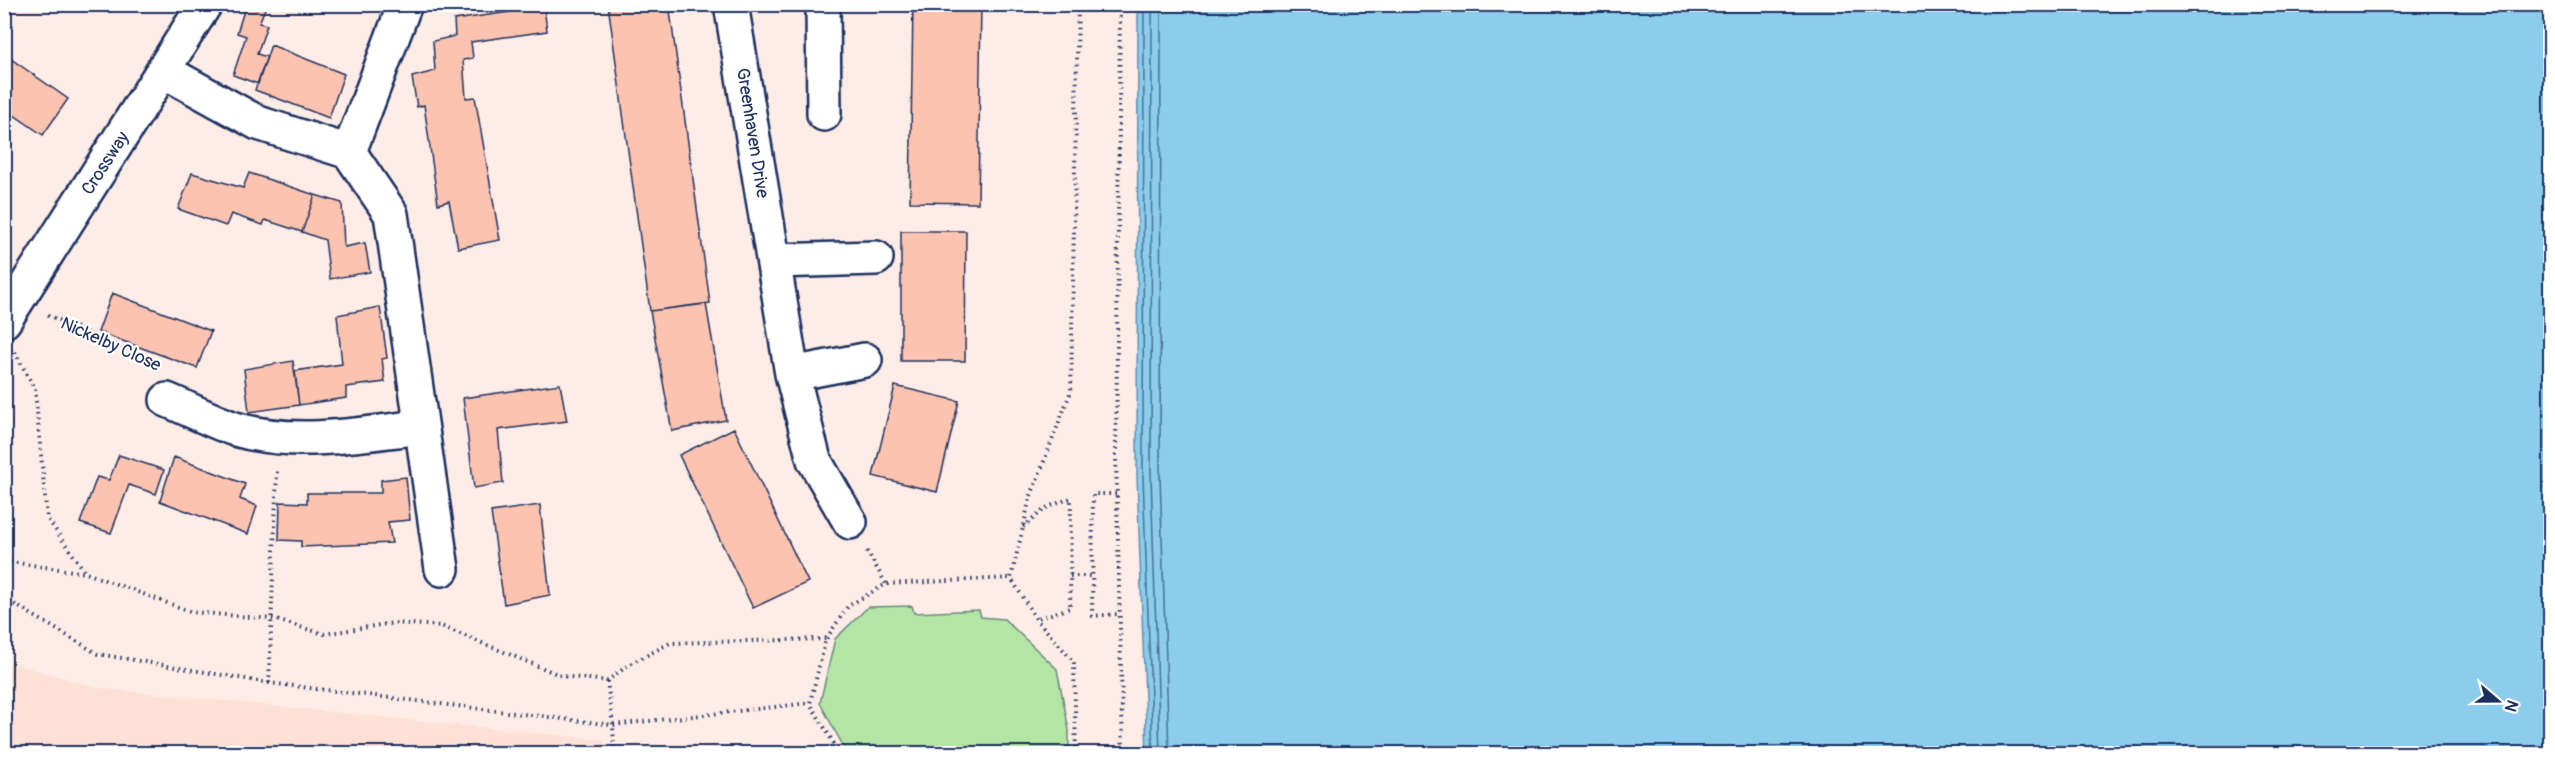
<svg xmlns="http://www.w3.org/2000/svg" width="2555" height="758" viewBox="0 0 2555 758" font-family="Pangolin,sans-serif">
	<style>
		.built { fill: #fde1d6 }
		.green { fill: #b4e5a5; stroke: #688a82; stroke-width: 1.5 }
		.water { fill: #8ccded; stroke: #5f8eb4; stroke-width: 1.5 }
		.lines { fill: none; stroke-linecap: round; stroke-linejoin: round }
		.shore { stroke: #486e97; stroke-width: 1.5 }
		.building { fill: #fcc4b0; stroke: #1b2f5e; stroke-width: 1.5 }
		.minor-casing { stroke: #1b2f5e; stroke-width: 38 }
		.path { stroke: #1b2f5e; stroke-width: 4; stroke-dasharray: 1.5 4.5; stroke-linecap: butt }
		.minor { stroke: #fff; stroke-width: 33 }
		.labels { text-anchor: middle; stroke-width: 4.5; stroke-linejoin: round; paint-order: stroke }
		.street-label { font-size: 18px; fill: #1b2f5e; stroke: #fff }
	</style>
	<rect width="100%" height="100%" fill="#feede7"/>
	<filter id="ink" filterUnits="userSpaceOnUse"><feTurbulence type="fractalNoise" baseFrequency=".0167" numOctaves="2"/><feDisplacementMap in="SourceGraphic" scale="12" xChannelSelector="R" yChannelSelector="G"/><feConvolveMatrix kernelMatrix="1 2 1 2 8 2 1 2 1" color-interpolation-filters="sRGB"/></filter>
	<g filter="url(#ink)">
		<path class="built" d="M 4,661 L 99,688 L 605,740 L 605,753 L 5,753 Z"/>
		<path class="green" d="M 912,606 L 914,613 L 979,610 L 981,617 L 1004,619 L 1057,669 L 1069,730 L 1069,753 L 847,753 L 820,703 L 835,639 L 868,607 Z"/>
		<path class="water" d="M 1138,5 L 2550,5 L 2550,753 L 1147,753 L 1137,476 Z"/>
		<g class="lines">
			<path class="shore" d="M 1144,4 L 1143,476 L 1153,754
				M 1152,4 L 1151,476 L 1160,754
				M 1161,4 L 1160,476 L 1169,754"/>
		</g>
		<path class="building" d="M 246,4 L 267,4 L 259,23 L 267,25 L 257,54 L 267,57 L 258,84 L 233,75 L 246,36 L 237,33 Z
			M 608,4 L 669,4 L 710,303 L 650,311 Z
			M 913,4 L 981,4 L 978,203 L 910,202 Z
			M 544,7 L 547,31 L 471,42 L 473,58 L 463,60 L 466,98 L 475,97 L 500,240 L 458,248 L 449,201 L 438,204 L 424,105 L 417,107 L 412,77 L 435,71 L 433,41 L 455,36 L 454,20 Z
			M 271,45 L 344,74 L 329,118 L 255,90 Z
			M 4,54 L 68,99 L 43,135 L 4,108 Z
			M 192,173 L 243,188 L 249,173 L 315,195 L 302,232 L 265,220 L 263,225 L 231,214 L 226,226 L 178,209 Z
			M 315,195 L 342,203 L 344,247 L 365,243 L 370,272 L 330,279 L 325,240 L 302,232 Z
			M 901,231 L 966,231 L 965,361 L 901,361 Z
			M 112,293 L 211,331 L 197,368 L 98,332 Z
			M 706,304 L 726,420 L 672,431 L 650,311 Z
			M 380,307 L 387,358 L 382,359 L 385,382 L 346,387 L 346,398 L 299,405 L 295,371 L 342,364 L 337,315 Z
			M 293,361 L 299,405 L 249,412 L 244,369 Z
			M 560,384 L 567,421 L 498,430 L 503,483 L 474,488 L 463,398 Z
			M 895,386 L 959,401 L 937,492 L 873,476 Z
			M 734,428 L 808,582 L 753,608 L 679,455 Z
			M 119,455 L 164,470 L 156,494 L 129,485 L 111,533 L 80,523 L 97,477 L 109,480 Z
			M 174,457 L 245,484 L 240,499 L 257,506 L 248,534 L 160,501 Z
			M 406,477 L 410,520 L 388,522 L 392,543 L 301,547 L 301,541 L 279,540 L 280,502 L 307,503 L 307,493 L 381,493 L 381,480 Z
			M 540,505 L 550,595 L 504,604 L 491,512 Z"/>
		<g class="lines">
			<defs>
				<path id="minor" d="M 731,4 L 792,374 L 814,460 L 850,522
					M 823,4 L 824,114
					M 164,71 L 258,123 L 349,152 L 391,214 L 442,569
					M 349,152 L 405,4
					M 774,261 L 876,258
					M 4,321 L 205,4
					M 792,374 L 865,360
					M 167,400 C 189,409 212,421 235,429 C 295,447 359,434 420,427"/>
			</defs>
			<use href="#minor" class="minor-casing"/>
			<path class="path" d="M 1120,4 L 1116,458 L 1123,754
				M 48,315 L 159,365
				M 15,352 L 35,390 L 47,518 L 86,573
				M 1116,494 L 1093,494 L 1092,616 L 1118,614
				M 1023,527 L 1046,508 L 1071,498 L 1070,608 L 1036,619
				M 867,551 L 886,584
				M 4,561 L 86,573 L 192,612 L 273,619 L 324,634 L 393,623 L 441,626 L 562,676 L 607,681 L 630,664 L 670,643 L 826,639
				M 1070,576 L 1093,576
				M 4,598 L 98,654 L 269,683 L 613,725 L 810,703
				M 607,681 L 613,725 L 614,754
				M 269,683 L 277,471
				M 840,754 L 810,703 L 826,639 L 848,606 L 886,584 L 1011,578
				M 1076,754 L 1074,662 L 1036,619 L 1011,578 L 1030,498 L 1071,391 L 1078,4"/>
			<use href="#minor" class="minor"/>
		</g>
	</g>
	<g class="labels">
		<g class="street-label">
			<text transform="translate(753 133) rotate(81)" y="6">Greenhaven Drive</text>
			<text transform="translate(105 163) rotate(-57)" y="6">Crossway</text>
			<text transform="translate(111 344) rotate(24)" y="6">Nickelby Close</text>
		</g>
	</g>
	<rect width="2555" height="758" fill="none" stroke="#fff" stroke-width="24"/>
	<rect x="12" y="12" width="2531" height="734" fill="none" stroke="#1b2f5e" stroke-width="2" filter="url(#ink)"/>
	<g transform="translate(2498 701) rotate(110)" stroke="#ffffff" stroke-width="4.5" paint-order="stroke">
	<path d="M0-4.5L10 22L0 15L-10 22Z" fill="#1b2f5e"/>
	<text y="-9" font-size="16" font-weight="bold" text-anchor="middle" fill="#1b2f5e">N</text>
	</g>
</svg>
